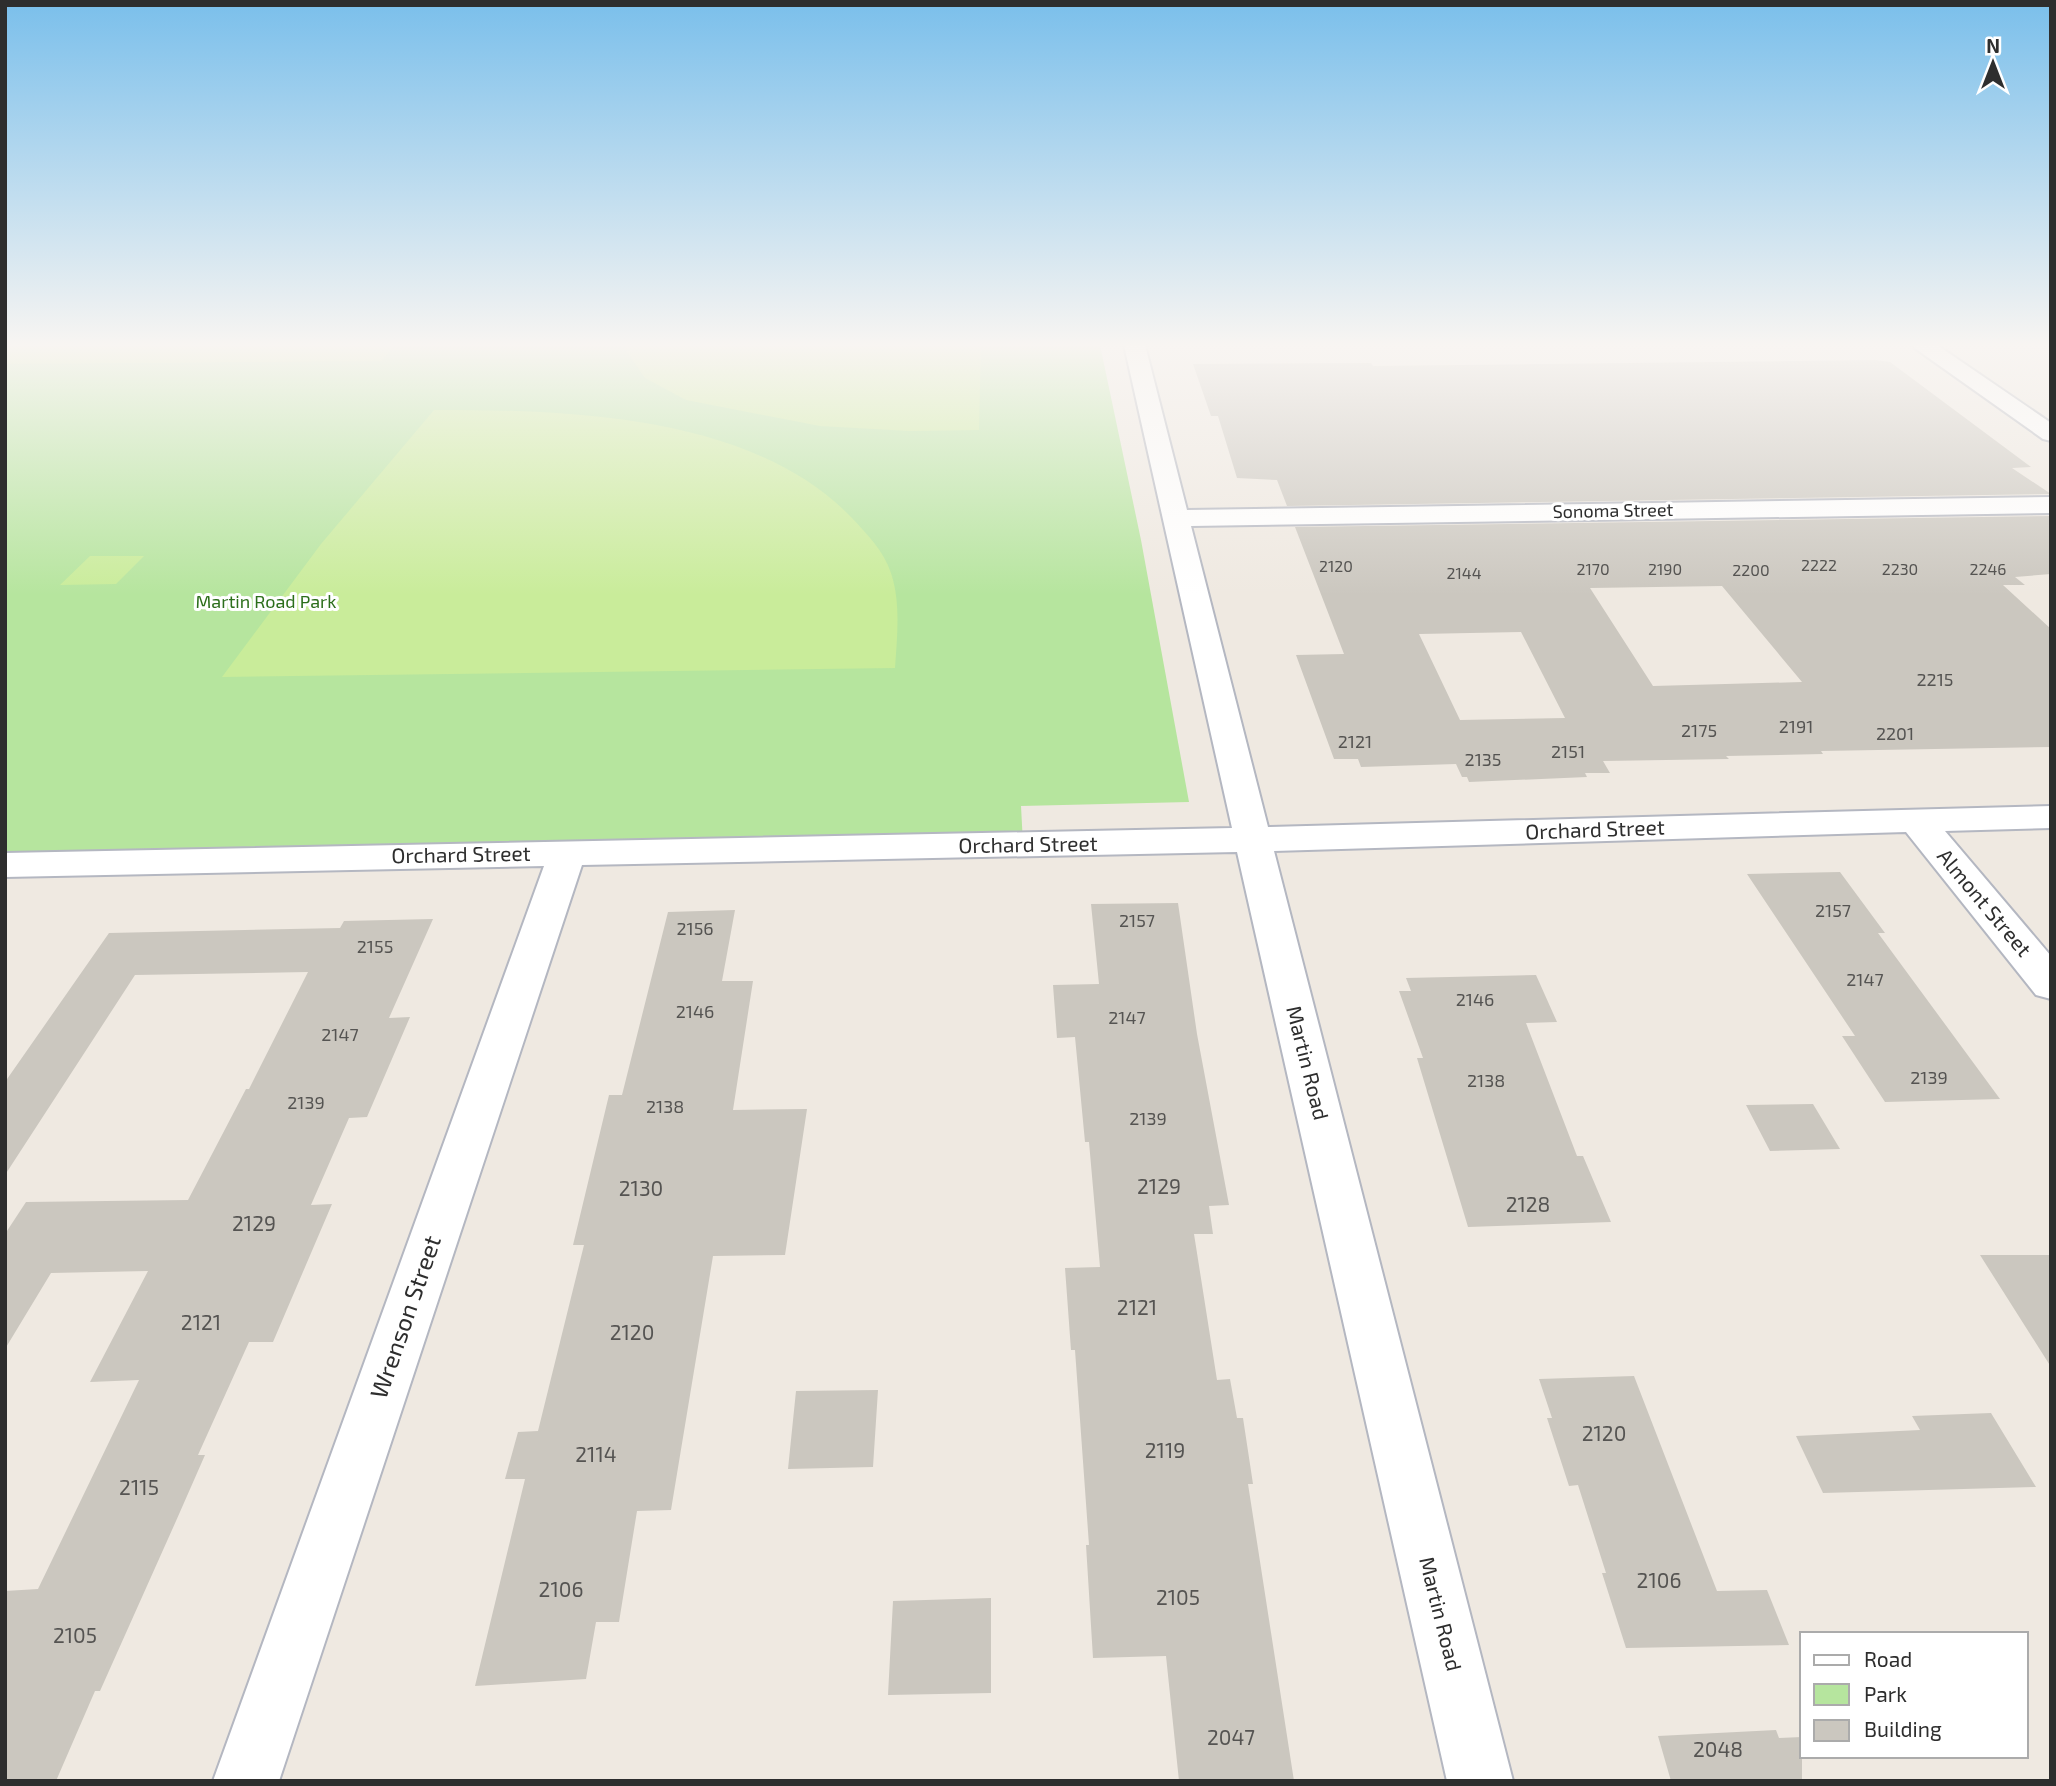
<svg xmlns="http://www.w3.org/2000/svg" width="2056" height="1786" viewBox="0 0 2056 1786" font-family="'Exo 2',sans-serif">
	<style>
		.green { fill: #b6e59e }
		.pitch { fill: #c9ec9a }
		.building { fill: #cbc7bf; fill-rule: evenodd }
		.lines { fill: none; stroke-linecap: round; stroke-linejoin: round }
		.street-casing { stroke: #b4b7c1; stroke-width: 4 }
		.street { fill: #fff; fill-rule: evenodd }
		.labels { text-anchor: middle; stroke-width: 6; stroke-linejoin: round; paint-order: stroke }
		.far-number-label { font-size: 16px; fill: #555452 }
		.far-street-label { font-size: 18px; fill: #2e2e2e; stroke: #fff }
		.far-park-label { font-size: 18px; fill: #2c6e1b; stroke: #fff }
		.number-label { font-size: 18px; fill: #555452 }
		.street-label { font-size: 21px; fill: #2e2e2e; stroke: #fff }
		.near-number-label { font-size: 21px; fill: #555452 }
		.near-street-label { font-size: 24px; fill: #2e2e2e; stroke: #fff }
	</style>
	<rect width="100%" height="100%" fill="#efe9e1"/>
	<path class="green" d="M 5,345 L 1100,345 L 1141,540 L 1189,802 L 1021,806 L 1023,844 L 5,863 Z"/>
	<path class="pitch" d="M 5,345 L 396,345 L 381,361 L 5,364 Z
		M 627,345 L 981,345 L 979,430 L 910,431 L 820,426 L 686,400 L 645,378 L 627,352 Z
		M 434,410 C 568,410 751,414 851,517 C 866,533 884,551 891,573 C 901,603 897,637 895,668 L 222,677 L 321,544 Z
		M 90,556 L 144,556 L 116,584 L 60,585 Z"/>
	<path class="building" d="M 1875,360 L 1890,362 L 2031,467 L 2012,468 L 2051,494 L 1287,506 L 1277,480 L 1237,478 L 1218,416 L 1211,416 L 1193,364 L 1371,363 L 1373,366 Z
		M 2051,516 L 2051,574 L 2015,577 L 2025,585 L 2003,585 L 2051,629 L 2051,747 L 1821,751 L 1823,754 L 1726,756 L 1729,759 L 1603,761 L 1610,773 L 1585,773 L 1587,777 L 1469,782 L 1467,777 L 1462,777 L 1456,764 L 1361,767 L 1358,759 L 1334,759 L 1296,655 L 1344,654 L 1295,527 ZM 1722,586 L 1802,682 L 1653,686 L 1590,588 ZM 1521,632 L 1565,718 L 1460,720 L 1419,634 Z
		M 1840,872 L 1885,933 L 1878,933 L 2000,1099 L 1885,1102 L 1842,1036 L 1855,1036 L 1747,874 Z
		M 1178,903 L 1197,1034 L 1229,1205 L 1209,1206 L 1213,1234 L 1194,1234 L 1217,1380 L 1230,1379 L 1237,1418 L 1243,1418 L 1253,1484 L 1248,1484 L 1294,1781 L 1179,1781 L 1166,1656 L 1093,1658 L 1086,1545 L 1089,1545 L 1075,1350 L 1071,1350 L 1065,1268 L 1100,1267 L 1089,1142 L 1085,1142 L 1075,1037 L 1057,1038 L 1053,985 L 1099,984 L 1091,904 Z
		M 735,910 L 722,981 L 753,981 L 733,1110 L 807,1109 L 785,1255 L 713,1256 L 671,1510 L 637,1511 L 619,1622 L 596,1622 L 586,1679 L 475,1686 L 525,1479 L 505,1479 L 518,1432 L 538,1431 L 584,1245 L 573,1245 L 609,1095 L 622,1095 L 668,912 Z
		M 433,919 L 389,1018 L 410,1017 L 367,1117 L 349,1118 L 311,1205 L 332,1204 L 273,1342 L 249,1342 L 198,1455 L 205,1455 L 176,1521 L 100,1691 L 95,1691 L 56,1781 L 5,1781 L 5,1591 L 38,1589 L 139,1380 L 90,1382 L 148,1271 L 51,1273 L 5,1349 L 5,1234 L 26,1202 L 188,1200 L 246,1089 L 249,1089 L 308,972 L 135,975 L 5,1175 L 5,1082 L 109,933 L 340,928 L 344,921 Z
		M 1536,975 L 1557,1022 L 1526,1023 L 1577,1156 L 1583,1156 L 1611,1222 L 1468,1227 L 1417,1058 L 1423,1058 L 1399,991 L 1411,991 L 1406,978 Z
		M 1813,1104 L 1840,1149 L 1770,1151 L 1746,1105 Z
		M 1980,1255 L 2051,1255 L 2051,1367 Z
		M 1634,1376 L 1717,1591 L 1767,1590 L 1789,1645 L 1626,1648 L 1602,1573 L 1606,1573 L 1578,1485 L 1569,1486 L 1547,1418 L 1552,1418 L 1539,1379 Z
		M 878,1390 L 873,1467 L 788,1469 L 796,1391 Z
		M 1991,1413 L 2036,1487 L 1823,1493 L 1796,1436 L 1920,1430 L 1912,1416 Z
		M 991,1598 L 991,1693 L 888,1695 L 893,1601 Z
		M 1776,1730 L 1779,1738 L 1802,1737 L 1802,1781 L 1671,1781 L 1658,1736 Z"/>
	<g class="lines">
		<defs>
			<path id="street" d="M 1124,345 L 1145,345 L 1187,510 L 2051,497 L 2051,513 L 1191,526 L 1268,827 L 2051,806 L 2051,828 L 1945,831 L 2051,956 L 2051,999 L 2036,995 L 1906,832 L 1274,851 L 1513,1781 L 1447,1781 L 1237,852 L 582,865 L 279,1781 L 213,1781 L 544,866 L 5,877 L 5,853 L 1232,828 Z
				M 1913,345 L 1937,345 L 2051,423 L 2051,441 L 2043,439 L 1916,349 Z"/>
		</defs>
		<use href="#street" class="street-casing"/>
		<use href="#street" class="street"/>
	</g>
	<linearGradient id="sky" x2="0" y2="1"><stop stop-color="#7abfeb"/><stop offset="0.58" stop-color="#f8f5f2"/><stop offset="1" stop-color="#f8f5f2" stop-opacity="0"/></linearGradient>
	<rect width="2056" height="595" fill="url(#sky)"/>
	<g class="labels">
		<g class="far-number-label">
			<text x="1819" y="571">2222</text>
			<text x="1336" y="572">2120</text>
			<text x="1593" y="575">2170</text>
			<text x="1665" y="575">2190</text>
			<text x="1900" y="575">2230</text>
			<text x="1988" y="575">2246</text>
			<text x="1751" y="576">2200</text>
			<text x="1464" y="579">2144</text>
		</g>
		<g class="far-street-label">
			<text transform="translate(1613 511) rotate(-1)" y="6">Sonoma Street</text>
		</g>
		<g class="far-park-label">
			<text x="266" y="608">Martin Road Park</text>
		</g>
		<g class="number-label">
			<text x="1935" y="686">2215</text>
			<text x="1796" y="733">2191</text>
			<text x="1699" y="737">2175</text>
			<text x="1895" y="740">2201</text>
			<text x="1355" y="748">2121</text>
			<text x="1568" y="758">2151</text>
			<text x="1483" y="766">2135</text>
			<text x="1833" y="917">2157</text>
			<text x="1137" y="927">2157</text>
			<text x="695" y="935">2156</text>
			<text x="375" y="953">2155</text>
			<text x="1865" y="986">2147</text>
			<text x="1475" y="1006">2146</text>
			<text x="695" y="1018">2146</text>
			<text x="1127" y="1024">2147</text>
			<text x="340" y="1041">2147</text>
			<text x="1929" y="1084">2139</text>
			<text x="1486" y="1087">2138</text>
			<text x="306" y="1109">2139</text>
			<text x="665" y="1113">2138</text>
			<text x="1148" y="1125">2139</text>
		</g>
		<g class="street-label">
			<text transform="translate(1595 830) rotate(-2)" y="7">Orchard Street</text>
			<text transform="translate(1028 845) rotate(-1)" y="7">Orchard Street</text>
			<text transform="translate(461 855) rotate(-1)" y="7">Orchard Street</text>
			<text transform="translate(1984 903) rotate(50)" y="7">Almont Street</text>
			<text transform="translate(1307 1063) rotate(76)" y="7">Martin Road</text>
			<text transform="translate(1440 1614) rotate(76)" y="7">Martin Road</text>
		</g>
		<g class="near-number-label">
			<text x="1159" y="1194">2129</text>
			<text x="641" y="1196">2130</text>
			<text x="1528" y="1212">2128</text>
			<text x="254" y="1231">2129</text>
			<text x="1137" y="1315">2121</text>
			<text x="201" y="1330">2121</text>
			<text x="632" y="1340">2120</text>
			<text x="1604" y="1441">2120</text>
			<text x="1165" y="1458">2119</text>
			<text x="596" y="1462">2114</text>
			<text x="139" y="1495">2115</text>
			<text x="1659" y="1588">2106</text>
			<text x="561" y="1597">2106</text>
			<text x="1178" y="1605">2105</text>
			<text x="75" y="1643">2105</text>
			<text x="1231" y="1745">2047</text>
			<text x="1718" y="1757">2048</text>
		</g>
		<g class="near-street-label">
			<text transform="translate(406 1317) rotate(-71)" y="8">Wrenson Street</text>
		</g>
	</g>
	<rect width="2056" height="1786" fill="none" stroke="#2e2e2e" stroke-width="14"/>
	<rect x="1800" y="1632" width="228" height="126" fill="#ffffff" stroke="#ababab" stroke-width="2"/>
	<rect x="1814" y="1655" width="35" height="10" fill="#ffffff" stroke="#ababab" stroke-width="2"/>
	<text x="1864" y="1667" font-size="21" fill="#2e2e2e">Road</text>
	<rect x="1814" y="1684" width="35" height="21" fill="#b6e59e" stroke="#ababab" stroke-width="2"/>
	<text x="1864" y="1702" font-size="21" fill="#2e2e2e">Park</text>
	<rect x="1814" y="1720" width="35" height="21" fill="#cbc7bf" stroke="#ababab" stroke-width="2"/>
	<text x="1864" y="1737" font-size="21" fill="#2e2e2e">Building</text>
	<g transform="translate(1993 63)" stroke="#ffffff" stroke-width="5" paint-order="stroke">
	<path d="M0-5L12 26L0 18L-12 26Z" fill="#2e2e2e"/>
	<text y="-10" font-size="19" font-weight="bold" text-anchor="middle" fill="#2e2e2e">N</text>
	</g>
</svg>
